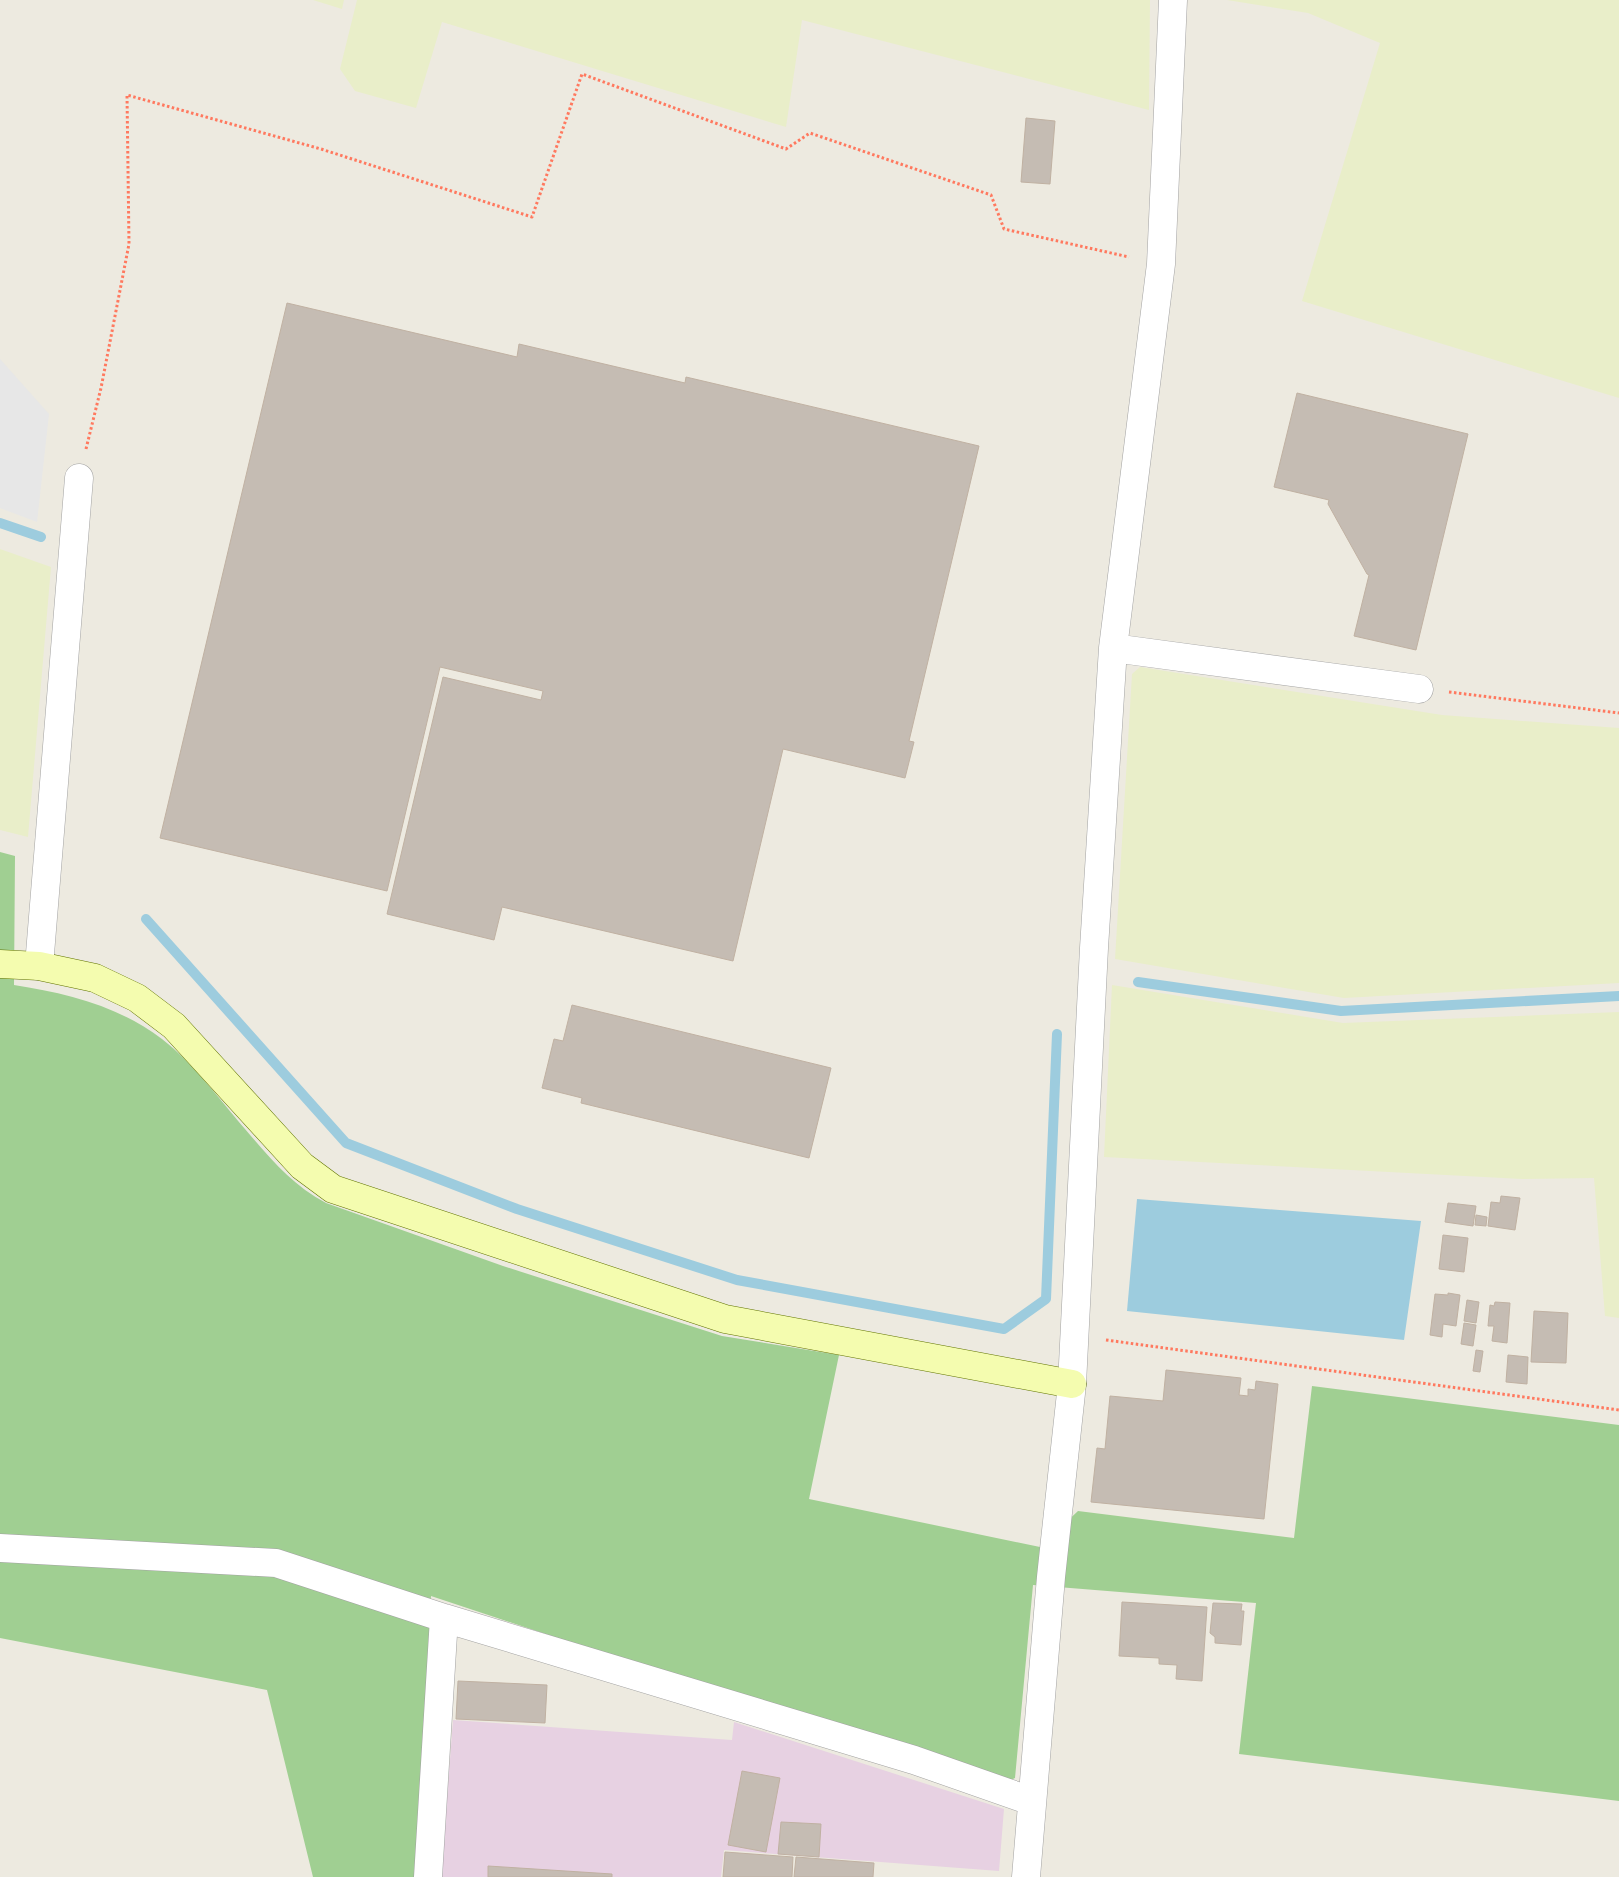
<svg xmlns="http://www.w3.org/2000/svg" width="1619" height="1877" viewBox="0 0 1619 1877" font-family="'Space Grotesk',sans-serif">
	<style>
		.industrial { fill: #e7d1e2 }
		.farmland { fill: #e9eec9 }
		.forest { fill: #a0cf92 }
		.parking { fill: #e7e7e7 }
		.water { fill: #9dccde }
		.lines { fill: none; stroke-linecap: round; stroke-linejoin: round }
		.stream { stroke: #9dccde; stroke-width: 10 }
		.building { fill: #c5bcb3; stroke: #c0b1a2 }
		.street-casing { stroke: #a2a2a2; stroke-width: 29 }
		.secondary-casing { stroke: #617400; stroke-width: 29 }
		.path { stroke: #ff795f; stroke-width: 3; stroke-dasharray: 2.5 2.5; stroke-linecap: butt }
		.street { stroke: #fff; stroke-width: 28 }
		.secondary { stroke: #f4fcaf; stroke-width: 28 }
	</style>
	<rect width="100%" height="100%" fill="#edeae0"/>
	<path class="industrial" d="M 453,1720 L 732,1740 L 734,1722 L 1004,1809 L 999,1871 L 724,1850 L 721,1877 L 441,1877 Z"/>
	<path class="farmland" d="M 313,0 L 344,0 L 342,9 Z
		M 357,0 L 1150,0 L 1149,110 L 802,20 L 786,127 L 442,22 L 416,108 L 355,91 L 340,69 Z
		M 1227,0 L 1619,0 L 1619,398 L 1302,301 L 1380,43 L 1308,13 Z
		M 0,549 L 51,567 L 28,837 L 0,830 Z
		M 1140,667 L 1442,715 L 1619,728 L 1619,983 L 1344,998 L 1115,959 L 1132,674 Z
		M 1112,985 L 1343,1023 L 1619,1012 L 1619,1318 L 1605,1316 L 1594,1178 L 1522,1179 L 1104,1157 Z"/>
	<path class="forest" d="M 0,852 L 15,856 L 14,985 C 66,993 119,1006 162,1039 C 193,1063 220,1100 245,1129 C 270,1158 292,1185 326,1203 L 503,1266 L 722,1336 L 839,1355 L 809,1499 L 1040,1547 L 1078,1511 L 1294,1538 L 1312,1386 L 1619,1425 L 1619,1801 L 1239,1754 L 1256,1603 L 1033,1585 L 1015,1778 L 1000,1785 L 431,1596 L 417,1877 L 313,1877 L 267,1690 L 0,1638 Z"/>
	<path class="parking" d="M 0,359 L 49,414 L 37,522 L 0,508 Z"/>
	<path class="water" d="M 1137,1199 L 1421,1221 L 1404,1340 L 1127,1311 Z"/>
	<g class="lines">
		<path class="stream" d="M 0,523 L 41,537
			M 146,919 L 346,1143 L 517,1209 L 737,1280 L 1004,1329 L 1046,1299 L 1057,1034
			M 1138,982 L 1341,1011 L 1619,996"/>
	</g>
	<path class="building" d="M 1026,118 L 1055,121 L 1050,184 L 1021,182 Z
		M 287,303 L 517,357 L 519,344 L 685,383 L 686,377 L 979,446 L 909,741 L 914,742 L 905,778 L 783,749 L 733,961 L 502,907 L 494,940 L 387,914 L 443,677 L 541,700 L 543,691 L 440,667 L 387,891 L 160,838 Z
		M 1297,393 L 1468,434 L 1416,650 L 1354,636 L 1369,575 L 1367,574 L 1328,504 L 1329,500 L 1274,487 Z
		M 572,1005 L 831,1068 L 809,1158 L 581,1103 L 582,1098 L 542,1088 L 554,1039 L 563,1041 Z
		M 1501,1196 L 1520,1198 L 1515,1230 L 1488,1226 L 1491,1202 L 1500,1203 Z
		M 1448,1203 L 1476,1206 L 1473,1226 L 1445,1222 Z
		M 1476,1215 L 1487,1217 L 1486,1226 L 1475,1225 Z
		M 1443,1235 L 1468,1238 L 1464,1272 L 1439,1269 Z
		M 1448,1293 L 1460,1295 L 1456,1326 L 1443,1324 L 1442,1337 L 1430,1335 L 1435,1294 L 1448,1295 Z
		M 1467,1300 L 1479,1302 L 1476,1323 L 1464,1321 Z
		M 1495,1302 L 1510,1303 L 1507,1343 L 1492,1341 L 1494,1326 L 1488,1326 L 1490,1305 L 1494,1306 Z
		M 1534,1311 L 1568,1313 L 1566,1363 L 1531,1362 Z
		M 1464,1323 L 1476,1325 L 1473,1346 L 1461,1344 Z
		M 1476,1350 L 1483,1351 L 1480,1372 L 1473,1371 Z
		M 1508,1355 L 1528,1357 L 1527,1384 L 1506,1382 Z
		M 1166,1370 L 1241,1378 L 1239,1395 L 1248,1396 L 1248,1389 L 1255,1390 L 1256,1381 L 1278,1384 L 1264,1519 L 1091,1502 L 1097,1448 L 1105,1449 L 1110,1396 L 1163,1401 Z
		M 1122,1602 L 1207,1607 L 1202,1681 L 1176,1679 L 1177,1665 L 1159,1664 L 1159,1658 L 1119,1656 Z
		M 1213,1603 L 1242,1604 L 1241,1611 L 1244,1611 L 1241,1645 L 1215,1643 L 1215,1637 L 1210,1633 Z
		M 458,1681 L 547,1685 L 545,1723 L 456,1719 Z
		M 742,1771 L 780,1778 L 766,1852 L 728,1845 Z
		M 781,1822 L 821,1824 L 819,1857 L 778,1854 Z
		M 725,1852 L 793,1857 L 792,1877 L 723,1877 Z
		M 796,1857 L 874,1863 L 873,1877 L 794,1877 Z
		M 488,1866 L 612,1874 L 612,1877 L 488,1877 Z"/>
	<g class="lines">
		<defs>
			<path id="street" d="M 1113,648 L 1419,689
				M 39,966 L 79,478
				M 0,1548 L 276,1563 L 444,1618 L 914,1760 L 1031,1801
				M 428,1877 L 444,1618
				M 1026,1877 L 1051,1577 L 1072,1384 L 1094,948 L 1113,648 L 1161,264 L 1173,0"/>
			<path id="secondary" d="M 0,964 L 39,966 L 95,978 L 137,998 L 174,1026 L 302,1166 L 333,1189 L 725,1319 L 1072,1384"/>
		</defs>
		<use href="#street" class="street-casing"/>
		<use href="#secondary" class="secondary-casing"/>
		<path class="path" d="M 86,449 L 101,388 L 129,244 L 127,95 L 321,149 L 532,217 L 582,74 L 786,149 L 810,133 L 991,195 L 1004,229 L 1129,257
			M 1449,692 L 1619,713
			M 1106,1340 L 1619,1410"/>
		<use href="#street" class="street"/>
		<use href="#secondary" class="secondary"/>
	</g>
</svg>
